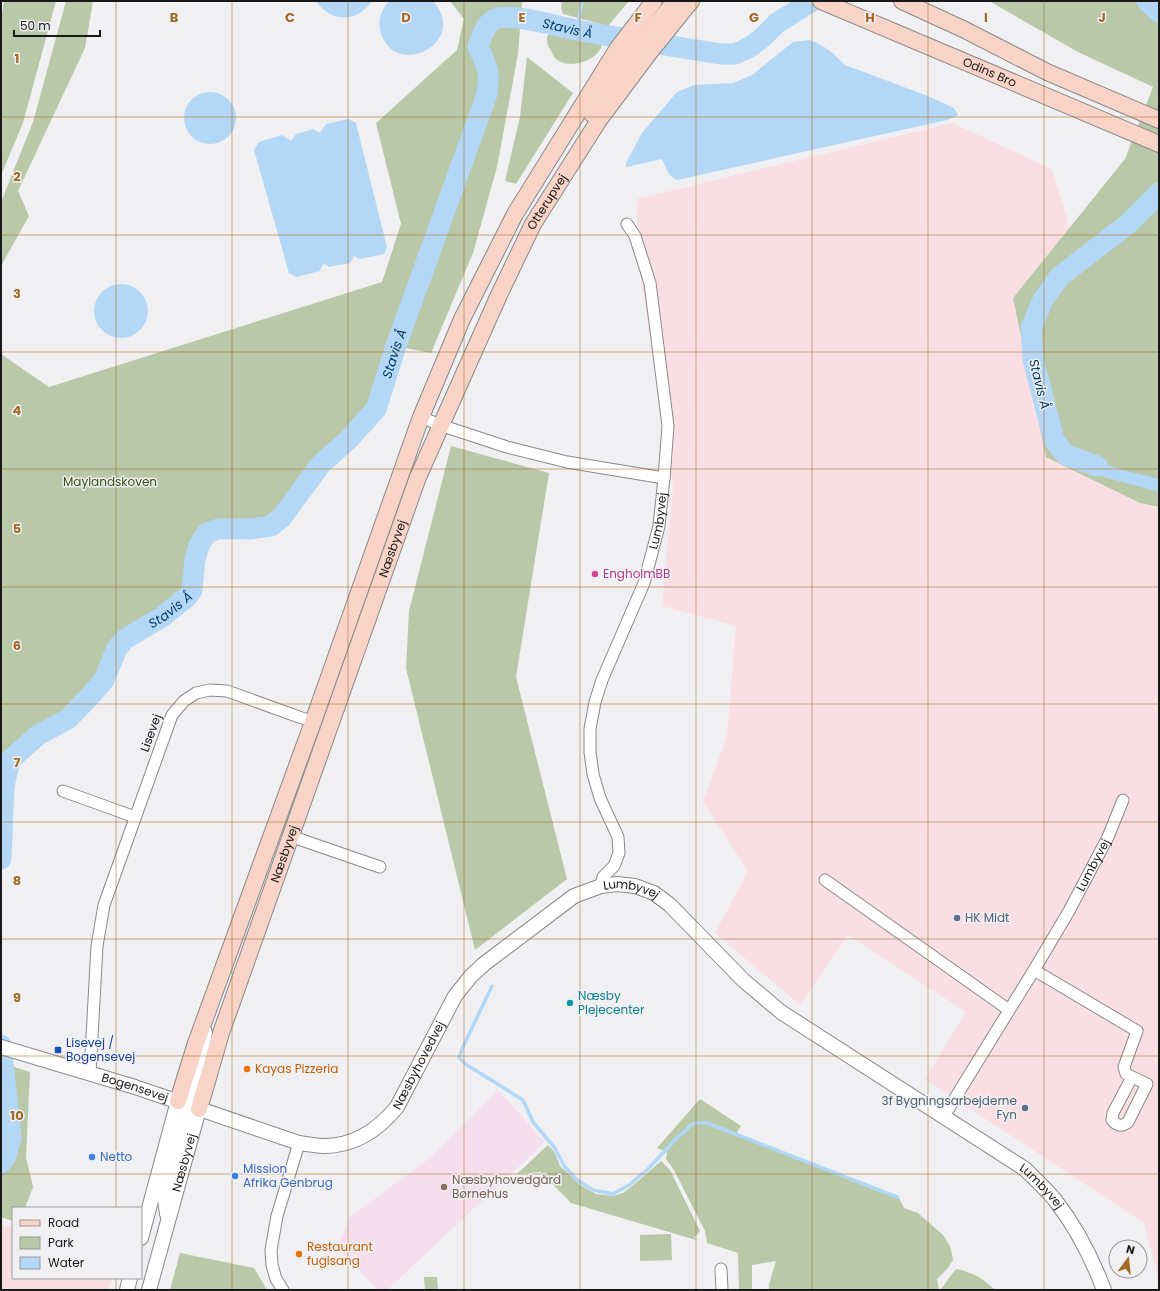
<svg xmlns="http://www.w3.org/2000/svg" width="1160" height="1291" viewBox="0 0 1160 1291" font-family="Poppins,sans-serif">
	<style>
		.industrial { fill: #f9dfe3 }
		.education { fill: #f5dfed }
		.green { fill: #b8c8a8 }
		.water { fill: #b3d7f5 }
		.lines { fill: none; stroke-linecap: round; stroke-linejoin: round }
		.stream { stroke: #b3d7f5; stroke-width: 3.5 }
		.river { stroke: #b3d7f5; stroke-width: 21 }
		.minor-casing { stroke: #88898a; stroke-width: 13 }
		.tertiary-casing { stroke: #88898a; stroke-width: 16 }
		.secondary-casing { stroke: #88898a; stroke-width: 18 }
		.minor { stroke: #fff; stroke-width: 11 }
		.tertiary { stroke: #fff; stroke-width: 14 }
		.secondary { stroke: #f8d4c8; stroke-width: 16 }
		.grid { fill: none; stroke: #a26927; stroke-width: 1; stroke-opacity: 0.55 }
		.hotel-dot { fill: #d1479c; stroke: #f0f0f2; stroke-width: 1.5 }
		.service-dot { fill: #5c6f8a; stroke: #f0f0f2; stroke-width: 1.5 }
		.culture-dot { fill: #0f9aa8; stroke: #f0f0f2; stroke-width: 1.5 }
		.transit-dot { fill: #1a4fb4; stroke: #f0f0f2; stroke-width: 1.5 }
		.food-dot { fill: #e8710a; stroke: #f0f0f2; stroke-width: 1.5 }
		.shop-dot { fill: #3f7fe0; stroke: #f0f0f2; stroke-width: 1.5 }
		.education-dot { fill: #8d6e63; stroke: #f0f0f2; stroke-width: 1.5 }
		.labels { text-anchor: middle; stroke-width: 3; stroke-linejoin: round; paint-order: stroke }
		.street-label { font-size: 12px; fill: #181818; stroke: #f0f0f2 }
		.park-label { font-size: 12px; fill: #374e15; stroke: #f0f0f2 }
		.hotel-label { font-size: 12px; fill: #b23c85; stroke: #f0f0f2; text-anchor: start }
		.service-label { font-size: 12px; fill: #4e5e75; stroke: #f0f0f2; text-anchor: start }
		.culture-label { font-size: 12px; fill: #0d838f; stroke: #f0f0f2; text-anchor: start }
		.transit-label { font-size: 12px; fill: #164399; stroke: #f0f0f2; text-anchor: start }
		.food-label { font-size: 12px; fill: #c56008; stroke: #f0f0f2; text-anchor: start }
		.shop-label { font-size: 12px; fill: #366cbe; stroke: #f0f0f2; text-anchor: start }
		.education-label { font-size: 12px; fill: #785e54; stroke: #f0f0f2; text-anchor: start }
		.water-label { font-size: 13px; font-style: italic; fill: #003d63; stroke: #f0f0f2 }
		.grid-label { font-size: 13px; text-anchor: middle; font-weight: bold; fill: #a26927; stroke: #f0f0f2; stroke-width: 3; stroke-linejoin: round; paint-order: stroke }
	</style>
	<rect width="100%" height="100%" fill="#f0f0f2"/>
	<path class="industrial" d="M 952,123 L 1052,169 L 1070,228 L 1013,298 L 1140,503 L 1159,507 L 1159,1282 L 1144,1223 L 925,1079 L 966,1012 L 848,935 L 800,1005 L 715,933 L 748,871 L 703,802 L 727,736 L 736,626 L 662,606 L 673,486 L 638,259 L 637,199 Z
		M 1,1224 L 13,1227 L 13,1278 L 112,1278 L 108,1290 L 1,1290 Z"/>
	<path class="education" d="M 498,1090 L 545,1142 L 387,1290 L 378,1290 L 337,1247 L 351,1216 L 430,1158 Z"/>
	<path class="green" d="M 4,1 L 56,1 L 23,123 L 1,175 L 1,22 Z
		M 66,1 L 93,1 L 85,48 L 18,191 L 29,216 L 1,266 L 1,202 L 33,122 Z
		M 450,1 L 522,1 L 518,54 L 497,167 L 473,253 L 431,353 L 396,346 L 376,409 L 348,440 L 321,464 L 282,517 L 271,526 L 250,529 L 218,529 L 207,533 L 199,545 L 195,559 L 192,590 L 188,596 L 162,617 L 125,639 L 117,648 L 104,680 L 90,696 L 68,719 L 38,735 L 10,760 L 1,760 L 1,354 L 49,387 L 382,282 L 401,224 L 376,123 L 457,50 L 464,19 Z
		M 562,1 L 629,1 L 608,26 L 563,14 L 561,7 Z
		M 989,1 L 1159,1 L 1159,507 L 1140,503 L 1046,457 L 1013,298 L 1125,159 L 1153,87 L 1078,52 Z
		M 548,34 L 602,44 C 599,61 568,71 555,58 C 553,56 552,52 550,49 C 547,44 546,40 548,34 Z
		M 527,57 L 573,93 L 516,184 L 505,181 L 520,117 Z
		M 451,446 L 549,473 L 516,677 L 567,879 L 475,950 L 406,668 L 409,611 Z
		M 8,1065 L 30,1072 L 26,1157 L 33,1187 L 25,1208 L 13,1208 L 13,1221 L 1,1217 L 1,1172 C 11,1167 14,1158 15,1147 Z
		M 1,1099 C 3,1115 9,1134 1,1149 Z
		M 700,1099 L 741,1126 L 736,1134 L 899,1198 L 904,1208 L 918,1213 L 943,1235 L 950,1246 L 953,1260 L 948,1268 L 937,1279 L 939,1290 L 769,1290 L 769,1284 L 776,1261 L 752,1265 L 752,1290 L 739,1290 L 738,1253 L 707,1243 L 705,1231 L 674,1170 L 666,1159 L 667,1152 L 657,1148 Z
		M 548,1145 L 555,1153 L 560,1166 L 580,1185 L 596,1194 L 613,1196 L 623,1193 L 638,1181 L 661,1161 L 670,1170 L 700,1231 L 697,1235 L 694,1237 L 696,1240 L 571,1203 L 541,1172 L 517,1174 Z
		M 671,1234 L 672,1260 L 640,1261 L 640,1235 Z
		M 180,1253 L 254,1268 L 267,1290 L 170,1290 Z
		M 957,1269 C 972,1272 984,1279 995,1290 L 940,1290 C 946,1284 951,1273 957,1269 Z
		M 424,1277 L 437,1277 L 438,1290 L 425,1290 Z"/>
	<path class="water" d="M 316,1 L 372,1 C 357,23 331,23 316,1 Z
		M 390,1 L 433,1 C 471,44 391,82 380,29 C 378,19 382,8 390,1 Z
		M 809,40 C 825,45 834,54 845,65 L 928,96 L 954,108 L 958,115 L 947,120 L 677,180 C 668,176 666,168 662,159 L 626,167 L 626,163 L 642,133 L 677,92 L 694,85 L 733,83 L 752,75 L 793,42 Z
		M184 118a26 26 0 1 1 52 0a26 26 0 1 1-52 0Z
		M 348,119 L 356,123 L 387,247 L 384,254 L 360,259 L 354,256 L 350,263 L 329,267 L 323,263 L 320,271 L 296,277 L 289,273 L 254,150 L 259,142 L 282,135 L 291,141 L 296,134 L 313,129 L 320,133 L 326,124 Z
		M94 311a27 27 0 1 1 54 0a27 27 0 1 1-54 0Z
		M 1075,452 L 1119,469 L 1159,479 L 1159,492 L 1104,477 L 1066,462 Z"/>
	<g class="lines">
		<path class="stream" d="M 577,30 L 582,1
			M 492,986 L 462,1049 L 459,1058 L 467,1065 L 523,1100 L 533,1122 L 554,1147 L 565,1167 L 577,1180 L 593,1190 L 613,1194 L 629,1185 L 647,1170 L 677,1138 L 694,1123 L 707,1123 L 897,1197"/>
		<g class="river">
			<path d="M 1147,1 L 1159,12"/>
			<path d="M 1097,466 L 1066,455 L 1054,440 L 1033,359 L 1031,328 L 1043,300 L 1059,277 L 1128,224 L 1159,193"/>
			<path id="s1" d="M 1,859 L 4,786 L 10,760 L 38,735 L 68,719 L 90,696 L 104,680 L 117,648 L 125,639 L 162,617 L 188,596 L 192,590 L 195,559 L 199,545 L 207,533 L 218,529 L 250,529 L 271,526 L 282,517 L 321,464 L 348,440 L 376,409 L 396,346 L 487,94 C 490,71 488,68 478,47 C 481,37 486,21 498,18 C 516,14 556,26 576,30 C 624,39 672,46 720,54 L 735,54 L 750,47 L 763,37 L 777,23 L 812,1"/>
			<path d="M 1,1045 L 11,1137 L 6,1156 L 1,1163"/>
		</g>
		<defs>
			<g id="minor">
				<path d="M 421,417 L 440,425 L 507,447 L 567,462 L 664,478"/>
				<path d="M 63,791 L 135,817"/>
				<path d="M 290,836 L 380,867"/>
				<path d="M 825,880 L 1009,1010"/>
				<path id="s2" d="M 601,886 L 603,877 L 614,866 L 619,853 L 618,837 L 600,798 L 593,774 L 590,752 L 590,729 L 595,702 L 602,680 L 644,583 L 659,526 L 664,478 L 668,426 L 650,283 L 635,236 L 627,224"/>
				<path d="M 1034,970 L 1137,1031 L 1124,1067 L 1126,1074 L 1147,1084 L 1128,1122 C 1122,1127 1117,1126 1112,1120 L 1113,1113 L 1132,1077"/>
				<path d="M 90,1073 L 97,946 L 104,905 L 172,715 L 184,701 L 196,693 L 210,690 L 227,691 L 313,722"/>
				<path id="s3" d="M 944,1116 L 1034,970 L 1069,911 L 1108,837 L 1123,800"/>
				<path d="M 721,1269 L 722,1290"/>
				<path d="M 283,1290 L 276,1279 L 272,1265 L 271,1250 L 277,1216 L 299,1143"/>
			</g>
			<g id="tertiary">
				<path id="s4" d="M 1,1047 L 135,1087 L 299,1143 C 307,1144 316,1146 324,1146 C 355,1146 378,1130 397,1107 L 455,996 L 471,976 L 484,964 L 574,896 L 601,886 L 617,884 L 635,886 L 654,893 L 670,905 L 743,980 L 781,1012 L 1025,1169 C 1035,1179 1046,1189 1055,1200 C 1076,1227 1092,1258 1104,1290"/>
				<path d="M 199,1109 L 190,1097 L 201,1057 L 205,1032"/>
				<path d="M 167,1214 L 164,1192 L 184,1114"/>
				<path d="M 141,1238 L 178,1101"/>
				<path d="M 127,1290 L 130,1278"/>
				<path id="s5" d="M 149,1290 L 199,1109"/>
			</g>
			<g id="secondary">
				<path id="s6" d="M 821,1 L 1159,144"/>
				<path d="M 902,1 L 963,29 L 1047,72 L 1159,120"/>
				<path d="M 592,114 C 613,75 647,36 675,1"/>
				<path d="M 178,1101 L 196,1043 L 313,722 L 421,417 L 462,319 L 515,214 L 618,48 L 654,1"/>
				<path id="s7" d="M 199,1109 L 221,1033 L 418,477 L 499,295 L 533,224 L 599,120 L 649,53 L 691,1"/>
			</g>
		</defs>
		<use href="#minor" class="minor-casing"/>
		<use href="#tertiary" class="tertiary-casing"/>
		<use href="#secondary" class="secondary-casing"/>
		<use href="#minor" class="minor"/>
		<use href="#tertiary" class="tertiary"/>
		<use href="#secondary" class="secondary"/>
	</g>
	<path class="grid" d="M 116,1 L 116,1208M 232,1 L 232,1290M 348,1 L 348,1290M 464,1 L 464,1290M 580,1 L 580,1290M 696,1 L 696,1290M 812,1 L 812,1290M 928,1 L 928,1290M 1044,1 L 1044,1290M 1,117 L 1159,117M 1,235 L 1159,235M 1,352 L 1159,352M 1,469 L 1159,469M 1,587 L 1159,587M 1,704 L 1159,704M 1,822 L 1159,822M 1,939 L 1159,939M 1,1056 L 1159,1056M 1,1174 L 1159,1174M 116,1278 L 116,1290"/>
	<circle class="hotel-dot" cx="595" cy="574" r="4"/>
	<g class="service-dot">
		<circle cx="957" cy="918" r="4"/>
		<circle cx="1025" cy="1108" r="4"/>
	</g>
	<circle class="culture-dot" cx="570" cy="1003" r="4"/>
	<rect class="transit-dot" x="54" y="1046" width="8" height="8" rx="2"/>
	<g class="food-dot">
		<circle cx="247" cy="1069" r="4"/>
		<circle cx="299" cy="1254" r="4"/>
	</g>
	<g class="shop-dot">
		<circle cx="92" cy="1157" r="4"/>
		<circle cx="235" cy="1176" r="4"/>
	</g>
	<circle class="education-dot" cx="444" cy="1187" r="4"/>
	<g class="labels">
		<g class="street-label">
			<text dy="4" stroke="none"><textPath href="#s6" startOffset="183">Odins Bro</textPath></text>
			<text dy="4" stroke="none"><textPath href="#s7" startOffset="973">Otterupvej</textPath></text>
			<text dy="4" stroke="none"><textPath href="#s2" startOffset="388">Lumbyvej</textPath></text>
			<text dy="4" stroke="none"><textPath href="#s7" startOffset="593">Næsbyvej</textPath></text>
			<text transform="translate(151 733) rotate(-70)" y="4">Lisevej</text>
			<text dy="4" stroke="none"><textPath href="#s7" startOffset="269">Næsbyvej</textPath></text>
			<text dy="4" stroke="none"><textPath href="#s3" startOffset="292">Lumbyvej</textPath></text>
			<text dy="4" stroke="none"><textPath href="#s4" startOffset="765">Lumbyvej</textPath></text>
			<text dy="4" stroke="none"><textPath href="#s4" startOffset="471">Næsbyhovedvej</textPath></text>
			<text dy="4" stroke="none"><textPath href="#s4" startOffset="140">Bogensevej</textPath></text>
			<text dy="4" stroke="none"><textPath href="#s5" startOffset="132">Næsbyvej</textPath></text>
			<text dy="4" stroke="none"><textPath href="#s4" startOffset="1277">Lumbyvej</textPath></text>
		</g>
		<g class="park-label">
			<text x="110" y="486">Maylandskoven</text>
		</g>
		<g class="hotel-label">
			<text x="603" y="578">EngholmBB</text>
		</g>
		<g class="service-label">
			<text x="965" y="922">HK Midt</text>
			<text x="1017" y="1105" text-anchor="end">3f Bygningsarbejderne<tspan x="1017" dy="14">Fyn</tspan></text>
		</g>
		<g class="culture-label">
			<text x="578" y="1000">Næsby<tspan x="578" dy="14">Plejecenter</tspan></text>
		</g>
		<g class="transit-label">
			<text x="66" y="1047">Lisevej /<tspan x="66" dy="14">Bogensevej</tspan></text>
		</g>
		<g class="food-label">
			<text x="255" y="1073">Kayas Pizzeria</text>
			<text x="307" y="1251">Restaurant<tspan x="307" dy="14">fuglsang</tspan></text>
		</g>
		<g class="shop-label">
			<text x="100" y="1161">Netto</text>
			<text x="243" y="1173">Mission<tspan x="243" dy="14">Afrika Genbrug</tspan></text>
		</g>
		<g class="education-label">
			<text x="452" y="1184">Næsbyhovedgård<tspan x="452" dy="14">Børnehus</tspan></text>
		</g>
		<g class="water-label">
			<text dy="5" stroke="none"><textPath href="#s1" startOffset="1128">Stavis Å</textPath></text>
			<text dy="5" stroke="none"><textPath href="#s1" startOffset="696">Stavis Å</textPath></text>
			<text transform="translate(1040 384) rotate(76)" y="5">Stavis Å</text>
			<text dy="5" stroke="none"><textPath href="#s1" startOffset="325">Stavis Å</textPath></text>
		</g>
	</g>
	<g class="grid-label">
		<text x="174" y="22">B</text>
		<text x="290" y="22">C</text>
		<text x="406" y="22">D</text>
		<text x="522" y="22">E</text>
		<text x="638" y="22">F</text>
		<text x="754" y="22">G</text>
		<text x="870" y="22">H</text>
		<text x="986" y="22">I</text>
		<text x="1102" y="22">J</text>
		<text x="17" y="63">1</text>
		<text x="17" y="181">2</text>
		<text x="17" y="298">3</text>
		<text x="17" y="415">4</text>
		<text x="17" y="533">5</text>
		<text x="17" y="650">6</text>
		<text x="17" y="767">7</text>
		<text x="17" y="885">8</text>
		<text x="17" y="1002">9</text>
		<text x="17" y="1120">10</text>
	</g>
	<rect width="1160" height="1291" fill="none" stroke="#181818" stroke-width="4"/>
	<rect x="12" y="1207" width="130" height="72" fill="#f0f0f2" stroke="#9a9a9b"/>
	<rect x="20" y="1220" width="20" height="6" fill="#f8d4c8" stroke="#9a9a9b"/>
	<text x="48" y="1227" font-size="12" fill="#181818">Road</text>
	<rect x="20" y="1237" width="20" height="12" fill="#b8c8a8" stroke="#9a9a9b"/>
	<text x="48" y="1247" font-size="12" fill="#181818">Park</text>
	<rect x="20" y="1257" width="20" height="12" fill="#b3d7f5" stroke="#9a9a9b"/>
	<text x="48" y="1267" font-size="12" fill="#181818">Water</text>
	<g transform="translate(1128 1259) rotate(15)"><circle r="19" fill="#f0f0f2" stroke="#9a9a9b"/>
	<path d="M0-3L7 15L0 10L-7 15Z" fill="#a26927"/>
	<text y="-6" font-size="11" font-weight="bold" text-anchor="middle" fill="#181818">N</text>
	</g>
	<path d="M14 30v6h86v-6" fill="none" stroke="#181818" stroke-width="2"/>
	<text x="20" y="30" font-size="12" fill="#181818" stroke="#f0f0f2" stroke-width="3" paint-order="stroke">50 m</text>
</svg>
